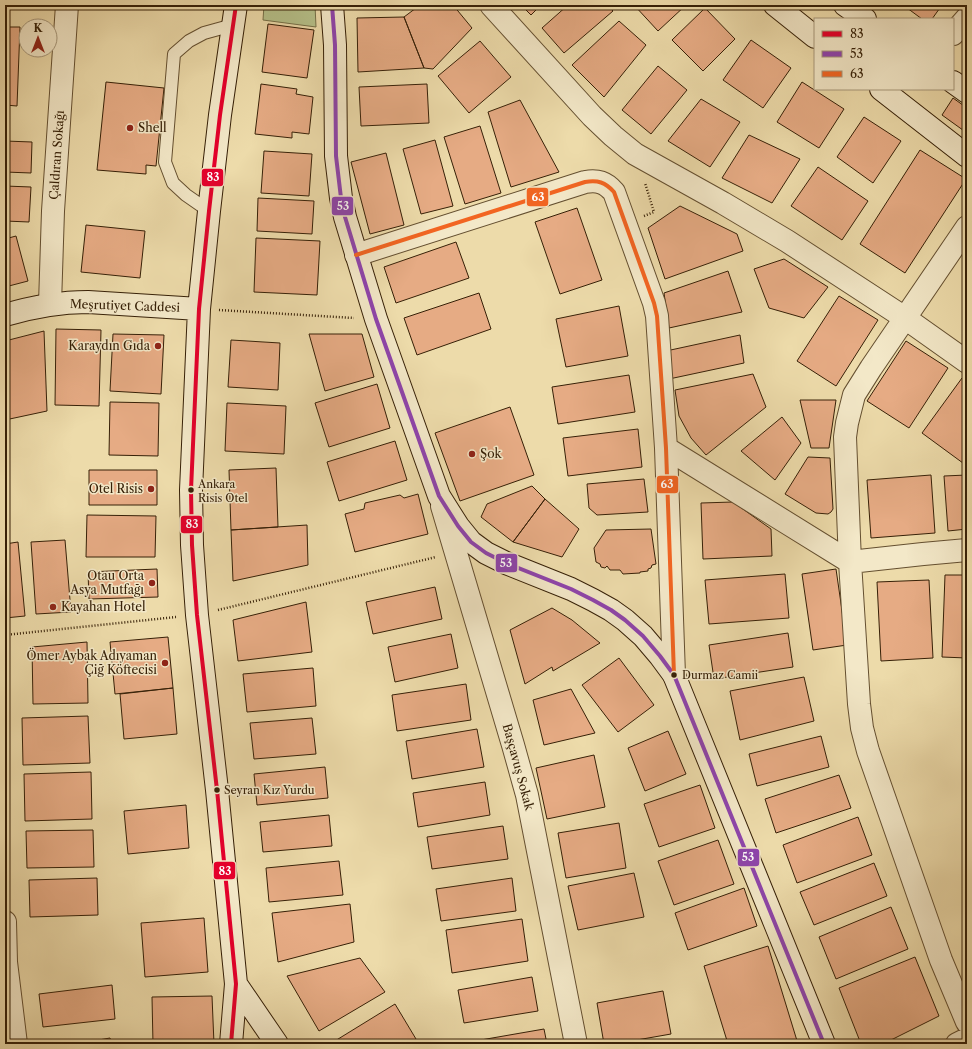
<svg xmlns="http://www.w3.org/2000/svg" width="972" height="1049" viewBox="0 0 972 1049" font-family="'Libre Caslon Text',serif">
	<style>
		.green { fill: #b6c18a; stroke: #767048 }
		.building { fill: #e6ab84; stroke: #362007 }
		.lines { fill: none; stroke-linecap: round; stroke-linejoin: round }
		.service-casing { stroke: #644f30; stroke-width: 14 }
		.minor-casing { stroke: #644f30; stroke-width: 24 }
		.secondary-casing { stroke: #362007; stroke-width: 24 }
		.path { stroke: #362007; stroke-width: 2.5; stroke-dasharray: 1 2; stroke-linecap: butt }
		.service { stroke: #f3e8c8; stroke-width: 12 }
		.minor { stroke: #f3e8c8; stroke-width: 22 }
		.secondary { stroke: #f3e8c8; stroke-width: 22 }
		.bus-1-casing { stroke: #f3e8c8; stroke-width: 7 }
		.bus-2-casing { stroke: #f3e8c8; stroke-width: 7 }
		.bus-3-casing { stroke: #f3e8c8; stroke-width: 7 }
		.bus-1 { stroke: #e4002b; stroke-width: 4 }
		.bus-2 { stroke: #8e44ad; stroke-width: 4 }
		.bus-3 { stroke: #f26522; stroke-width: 4 }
		.poi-dot { fill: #8f2418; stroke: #f3e8c8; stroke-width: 1.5 }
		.bus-dot { fill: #362007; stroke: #f3e8c8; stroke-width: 1.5 }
		.labels { text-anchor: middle; stroke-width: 3; stroke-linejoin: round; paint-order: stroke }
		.bus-label { font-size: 11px; fill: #362007; stroke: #f3e8c8; text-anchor: start }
		.poi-label { font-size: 12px; fill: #362007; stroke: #f3e8c8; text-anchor: end }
		.street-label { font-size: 12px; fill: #362007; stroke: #f3e8c8 }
		.line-badge { stroke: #f3e8c8; stroke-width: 1.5 }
		.badge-label { font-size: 11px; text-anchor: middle; font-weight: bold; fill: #fff }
	</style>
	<rect width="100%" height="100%" fill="#eddbaa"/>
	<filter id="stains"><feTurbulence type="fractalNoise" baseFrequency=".005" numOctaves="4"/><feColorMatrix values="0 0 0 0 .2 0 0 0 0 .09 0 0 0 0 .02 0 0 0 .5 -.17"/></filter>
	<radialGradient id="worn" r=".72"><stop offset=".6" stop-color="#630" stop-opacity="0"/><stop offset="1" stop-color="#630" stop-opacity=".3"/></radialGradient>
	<path class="green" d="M 264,5 L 315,5 L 316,27 L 263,20 Z"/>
	<path class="building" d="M 420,5 L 453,5 L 472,28 L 433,69 L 424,68 L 404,17 Z
		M 521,5 L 541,5 L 531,15 Z
		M 568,5 L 607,5 L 613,11 L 564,53 L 542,28 Z
		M 634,5 L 686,5 L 658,31 Z
		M 903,5 L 942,5 L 932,19 L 922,19 Z
		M 705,8 L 735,39 L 703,71 L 672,40 Z
		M 404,17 L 424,68 L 358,72 L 357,18 Z
		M 619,21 L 646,45 L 604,97 L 572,65 Z
		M 268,24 L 314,30 L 307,78 L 262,72 Z
		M 5,27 L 20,27 L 17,106 L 5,105 Z
		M 751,40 L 791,68 L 763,108 L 723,80 Z
		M 480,41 L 511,77 L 469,113 L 438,76 Z
		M 658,66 L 687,90 L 651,134 L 622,110 Z
		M 106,82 L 164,88 L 156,166 L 146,165 L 146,174 L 97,170 Z
		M 802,82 L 844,109 L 819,148 L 777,122 Z
		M 261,84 L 297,89 L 296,94 L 313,97 L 309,134 L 292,132 L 292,138 L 255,134 Z
		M 427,84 L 429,123 L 361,126 L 359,87 Z
		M 953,98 L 967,108 L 967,133 L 942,115 Z
		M 701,99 L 740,122 L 710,167 L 668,141 Z
		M 520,100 L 559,172 L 511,187 L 488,112 Z
		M 864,117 L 901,141 L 873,183 L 837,157 Z
		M 480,126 L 501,193 L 465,204 L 444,137 Z
		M 749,135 L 800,159 L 772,203 L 722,178 Z
		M 435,140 L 453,206 L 421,214 L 403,149 Z
		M 5,141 L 32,142 L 31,173 L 5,172 Z
		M 920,150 L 966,179 L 905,273 L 860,244 Z
		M 264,151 L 312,154 L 309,196 L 261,193 Z
		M 386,153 L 404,225 L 370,234 L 351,162 Z
		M 818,167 L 868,201 L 842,240 L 791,206 Z
		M 5,186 L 31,187 L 29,222 L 5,221 Z
		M 258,198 L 314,201 L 312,234 L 257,231 Z
		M 680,206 L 737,234 L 743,251 L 665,279 L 648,228 Z
		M 577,208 L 602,280 L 560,294 L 535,222 Z
		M 86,225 L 145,231 L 140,278 L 81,272 Z
		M 16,236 L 28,281 L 5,287 L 5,239 Z
		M 256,238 L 320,241 L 317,295 L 254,292 Z
		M 456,242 L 469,278 L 396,303 L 384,267 Z
		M 784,259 L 828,287 L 804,318 L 769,308 L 754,269 Z
		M 728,271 L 742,312 L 669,328 L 664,293 Z
		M 479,293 L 491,329 L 417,355 L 404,318 Z
		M 839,296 L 878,320 L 836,386 L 797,361 Z
		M 619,306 L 628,356 L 566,367 L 556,319 Z
		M 56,329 L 101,330 L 99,406 L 55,405 Z
		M 44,331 L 47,411 L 5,420 L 5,341 Z
		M 113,334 L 164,335 L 161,394 L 110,391 Z
		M 309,334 L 362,334 L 374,377 L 325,391 Z
		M 740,335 L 744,363 L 669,379 L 666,351 Z
		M 231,340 L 280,343 L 278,390 L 228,387 Z
		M 906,341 L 948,368 L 909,428 L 867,401 Z
		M 753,374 L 766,407 L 706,455 L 691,438 L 679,416 L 675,390 Z
		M 629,375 L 635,412 L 558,424 L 552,387 Z
		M 962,378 L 967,382 L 967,466 L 922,433 Z
		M 377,384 L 390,428 L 329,447 L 315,403 Z
		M 800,400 L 836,400 L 829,448 L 811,448 Z
		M 110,402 L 159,403 L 158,456 L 109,455 Z
		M 227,403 L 286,406 L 284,454 L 225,451 Z
		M 510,407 L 534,475 L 460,501 L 435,433 Z
		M 782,417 L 801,443 L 775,480 L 741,451 Z
		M 638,429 L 642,467 L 568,476 L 563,438 Z
		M 395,441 L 407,480 L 339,501 L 327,462 Z
		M 808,457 L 830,458 L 833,509 L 831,512 L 828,514 L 816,513 L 785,494 Z
		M 276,468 L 278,527 L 231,530 L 229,470 Z
		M 89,470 L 157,470 L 157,505 L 89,505 Z
		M 931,475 L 935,533 L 871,538 L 867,480 Z
		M 967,475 L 967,529 L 948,531 L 944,476 Z
		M 644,479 L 648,512 L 597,515 L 589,508 L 587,484 Z
		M 532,486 L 545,499 L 513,542 L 481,517 L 487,504 Z
		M 418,494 L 428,534 L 355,552 L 345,514 L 364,509 L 365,503 L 400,495 L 404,498 Z
		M 545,499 L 579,529 L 562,557 L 513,542 Z
		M 733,502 L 771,529 L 772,556 L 703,559 L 701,503 Z
		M 87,515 L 156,516 L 155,557 L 86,557 Z
		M 307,525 L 308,565 L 233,581 L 231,530 Z
		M 651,529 L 656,564 L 652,565 L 651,568 L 648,569 L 648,571 L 640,572 L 640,573 L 623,574 L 620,570 L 610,570 L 607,566 L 605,568 L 601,567 L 600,564 L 596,562 L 594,548 L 606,530 Z
		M 65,540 L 71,612 L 36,614 L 31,542 Z
		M 18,542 L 25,616 L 5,618 L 5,544 Z
		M 157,569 L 158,597 L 89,599 L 88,572 Z
		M 836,569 L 847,645 L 813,650 L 802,574 Z
		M 785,574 L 789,618 L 709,624 L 705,580 Z
		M 945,575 L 967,575 L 967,658 L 942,657 Z
		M 929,580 L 933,658 L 881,661 L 877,582 Z
		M 435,587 L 442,619 L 373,634 L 366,602 Z
		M 306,602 L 312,652 L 238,661 L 233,620 Z
		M 552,608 L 572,620 L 600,643 L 553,671 L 552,667 L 525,684 L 510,630 Z
		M 788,633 L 793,667 L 714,679 L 709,645 Z
		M 451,634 L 458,668 L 395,682 L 388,647 Z
		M 168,637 L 173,688 L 115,694 L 110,642 Z
		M 87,642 L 88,703 L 33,704 L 32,647 Z
		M 619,658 L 654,705 L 618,732 L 582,685 Z
		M 313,668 L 316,706 L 247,712 L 243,674 Z
		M 804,677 L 814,721 L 740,740 L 730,691 Z
		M 466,684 L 471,720 L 397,731 L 392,695 Z
		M 173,688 L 177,734 L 124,739 L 120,694 Z
		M 571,689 L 595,733 L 544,745 L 533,700 Z
		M 88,716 L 90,763 L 23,765 L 22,718 Z
		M 312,718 L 316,754 L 254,759 L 250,723 Z
		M 477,729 L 484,767 L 412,779 L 406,741 Z
		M 668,731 L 686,774 L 645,791 L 628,748 Z
		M 821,736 L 829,767 L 757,786 L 749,754 Z
		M 594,755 L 605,807 L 547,819 L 536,768 Z
		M 325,767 L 328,798 L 257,805 L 254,774 Z
		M 91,772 L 92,819 L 25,821 L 24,774 Z
		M 839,775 L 851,808 L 776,833 L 765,799 Z
		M 485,782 L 490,815 L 418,827 L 413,793 Z
		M 700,785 L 715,828 L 659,847 L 644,804 Z
		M 186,805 L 189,848 L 128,854 L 124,811 Z
		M 329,815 L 332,846 L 263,852 L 260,822 Z
		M 858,817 L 872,855 L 797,883 L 783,845 Z
		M 619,823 L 626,868 L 566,878 L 558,833 Z
		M 503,826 L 508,859 L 432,869 L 427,837 Z
		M 93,830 L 94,867 L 27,868 L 26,831 Z
		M 718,840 L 734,884 L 674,905 L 658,861 Z
		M 339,861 L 343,895 L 269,902 L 266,868 Z
		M 874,863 L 887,896 L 814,925 L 800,892 Z
		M 634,873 L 644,917 L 578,930 L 568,886 Z
		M 97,878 L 98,915 L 30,917 L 29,880 Z
		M 512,878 L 516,911 L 441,921 L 436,889 Z
		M 744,888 L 757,926 L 688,950 L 675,913 Z
		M 350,904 L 354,942 L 278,962 L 272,913 Z
		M 891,907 L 908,949 L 836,979 L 819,937 Z
		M 204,918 L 208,972 L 145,977 L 141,923 Z
		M 522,919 L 528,961 L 452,973 L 446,930 Z
		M 768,946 L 798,1044 L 728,1044 L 704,966 Z
		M 915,957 L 939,1016 L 883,1044 L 861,1044 L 839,988 Z
		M 360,958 L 385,992 L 319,1031 L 287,976 Z
		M 532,977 L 538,1011 L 464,1023 L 458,990 Z
		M 112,985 L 115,1019 L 43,1027 L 39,994 Z
		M 663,991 L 671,1034 L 614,1044 L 604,1044 L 597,1003 Z
		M 212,996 L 214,1044 L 153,1044 L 152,997 Z
		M 395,1004 L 416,1039 L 408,1044 L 330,1044 Z
		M 544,1029 L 547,1044 L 476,1044 L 475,1041 Z
		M 110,1038 L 112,1044 L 76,1044 Z"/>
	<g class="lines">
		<defs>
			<path id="service" d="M 209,211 L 186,195 L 173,183 L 165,162 L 174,54 L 189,41 L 204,33 L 233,25"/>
			<path id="minor" d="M 491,5 L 592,116 L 613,136 L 635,154 L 723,203 L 787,241 L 905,318 L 967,362
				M 953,34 L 967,18
				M 967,227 L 871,368 L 854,395 L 847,423 L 845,437 L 850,562 L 859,704 L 862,728 L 868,751 L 941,960 L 967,1022
				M 356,255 L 585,182 C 598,180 605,182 614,192 L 654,303 L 657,316 L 666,448 L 674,675
				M 50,304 L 53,211 L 67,5
				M 666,448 L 850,562 L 923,554 L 967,550
				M 442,506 L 513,745 L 527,795 L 576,1044
				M 5,922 L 6,962 L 16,1044
				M 957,1044 L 967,1039"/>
			<path id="secondary" d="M 332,5 L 335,45 L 336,156 L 341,198 L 345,217 L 376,319 L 439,496 L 458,526 L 471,542 L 486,553 L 506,563 L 571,589 L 593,600 L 611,610 L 625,620 L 643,636 L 660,656 L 674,675 L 824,1044
				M 775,5 L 815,37
				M 845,5 L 865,19
				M 953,82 L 967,92
				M 881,89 L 967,156
				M 5,315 C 32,307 60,302 88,302 L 199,309
				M 236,984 L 277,1044
				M 231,1044 L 236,984 L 217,790 L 197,615 L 192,545 L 191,490 L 199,309 L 209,211 L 220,115 L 236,5"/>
		</defs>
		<use href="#service" class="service-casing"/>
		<use href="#minor" class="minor-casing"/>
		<use href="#secondary" class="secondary-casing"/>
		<path class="path" d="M 644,216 L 654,212 L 645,183
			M 219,310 L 354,318
			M 218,610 L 436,557
			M 5,635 L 176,617"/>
		<use href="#service" class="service"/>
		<use href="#minor" class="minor"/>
		<use href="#secondary" class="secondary"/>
		<defs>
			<path id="bus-1" d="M 231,1044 L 236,984 L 217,790 L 197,615 L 192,545 L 191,490 L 199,309 L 209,211 L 220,115 L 236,5"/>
			<path id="bus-2" d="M 332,5 L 335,45 L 336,156 L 341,198 L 345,217 L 376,319 L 439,496 L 458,526 L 471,542 L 486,553 L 506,563 L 571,589 L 593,600 L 611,610 L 625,620 L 643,636 L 660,656 L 674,675 L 824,1044"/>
			<path id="bus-3" d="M 356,255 L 585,182 C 598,180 605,182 614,192 L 654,303 L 657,316 L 666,448 L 674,675"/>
		</defs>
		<use href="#bus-1" class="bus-1-casing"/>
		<use href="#bus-2" class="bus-2-casing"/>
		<use href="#bus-3" class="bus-3-casing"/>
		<use href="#bus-1" class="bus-1"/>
		<use href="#bus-2" class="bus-2"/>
		<use href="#bus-3" class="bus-3"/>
	</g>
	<g class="poi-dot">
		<circle cx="130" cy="128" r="4"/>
		<circle cx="158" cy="346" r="4"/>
		<circle cx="472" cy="454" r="4"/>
		<circle cx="151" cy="489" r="4"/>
		<circle cx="152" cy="583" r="4"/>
		<circle cx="53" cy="607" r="4"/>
		<circle cx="165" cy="663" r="4"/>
	</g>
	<g class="bus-dot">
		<circle cx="191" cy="490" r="3.5"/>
		<circle cx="674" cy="675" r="3.5"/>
		<circle cx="217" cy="790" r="3.5"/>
	</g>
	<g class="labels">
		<g class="bus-label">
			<text x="198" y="488">Ankara<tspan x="198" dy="14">Risis Otel</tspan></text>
			<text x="682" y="679">Durmaz Camii</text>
			<text x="224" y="794">Seyran Kız Yurdu</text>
		</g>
		<g class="poi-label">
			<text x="138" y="132" text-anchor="start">Shell</text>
			<text x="150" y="350">Karaydın Gıda</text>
			<text x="480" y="458" text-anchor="start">Şok</text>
			<text x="143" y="493">Otel Risis</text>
			<text x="144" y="580">Otau Orta<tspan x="144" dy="14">Asya Mutfağı</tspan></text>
			<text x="61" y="611" text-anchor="start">Kayahan Hotel</text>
			<text x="157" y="660">Ömer Aybak Adıyaman<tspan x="157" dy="14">Çiğ Köftecisi</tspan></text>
		</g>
		<g class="street-label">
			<text transform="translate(57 155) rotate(-86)" y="4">Çaldıran Sokağı</text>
			<text transform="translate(125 306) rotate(2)" y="4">Meşrutiyet Caddesi</text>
			<text transform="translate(518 767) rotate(75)" y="4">Başçavuş Sokak</text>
		</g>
	</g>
	<g class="line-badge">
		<rect x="201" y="168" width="23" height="19" rx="4" fill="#e4002b"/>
		<rect x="526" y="187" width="23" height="20" rx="4" fill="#f26522"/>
		<rect x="331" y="196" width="23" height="20" rx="4" fill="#8e44ad"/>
		<rect x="656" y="475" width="23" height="19" rx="4" fill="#f26522"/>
		<rect x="180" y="515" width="23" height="19" rx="4" fill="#e4002b"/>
		<rect x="495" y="553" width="23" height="20" rx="4" fill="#8e44ad"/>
		<rect x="737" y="848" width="23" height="19" rx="4" fill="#8e44ad"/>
		<rect x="213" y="861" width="23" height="19" rx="4" fill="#e4002b"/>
	</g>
	<g class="badge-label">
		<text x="213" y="181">83</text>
		<text x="538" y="201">63</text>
		<text x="343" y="210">53</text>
		<text x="667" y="488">63</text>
		<text x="192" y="528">83</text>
		<text x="506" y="567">53</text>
		<text x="748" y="861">53</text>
		<text x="225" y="875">83</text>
	</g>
	<rect width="972" height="1049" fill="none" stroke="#eddbaa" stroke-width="20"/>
	<rect x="6" y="6" width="960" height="1037" fill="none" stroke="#362007" stroke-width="2"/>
	<rect x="10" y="10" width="952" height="1029" fill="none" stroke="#362007"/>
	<rect x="814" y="18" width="140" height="72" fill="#f3e8c8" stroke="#a7987b"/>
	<rect x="822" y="31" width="20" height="6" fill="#e4002b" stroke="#a7987b"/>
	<text x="850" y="38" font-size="12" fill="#362007">83</text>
	<rect x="822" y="51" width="20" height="6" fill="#8e44ad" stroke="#a7987b"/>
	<text x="850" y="58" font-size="12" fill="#362007">53</text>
	<rect x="822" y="71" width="20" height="6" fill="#f26522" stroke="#a7987b"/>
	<text x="850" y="78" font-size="12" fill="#362007">63</text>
	<g transform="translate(38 38)"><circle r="19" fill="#f3e8c8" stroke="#a7987b"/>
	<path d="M0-3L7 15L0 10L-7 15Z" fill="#8f2418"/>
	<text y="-6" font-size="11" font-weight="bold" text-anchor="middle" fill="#362007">K</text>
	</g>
	<rect width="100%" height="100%" filter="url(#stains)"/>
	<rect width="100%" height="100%" fill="url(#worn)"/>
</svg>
